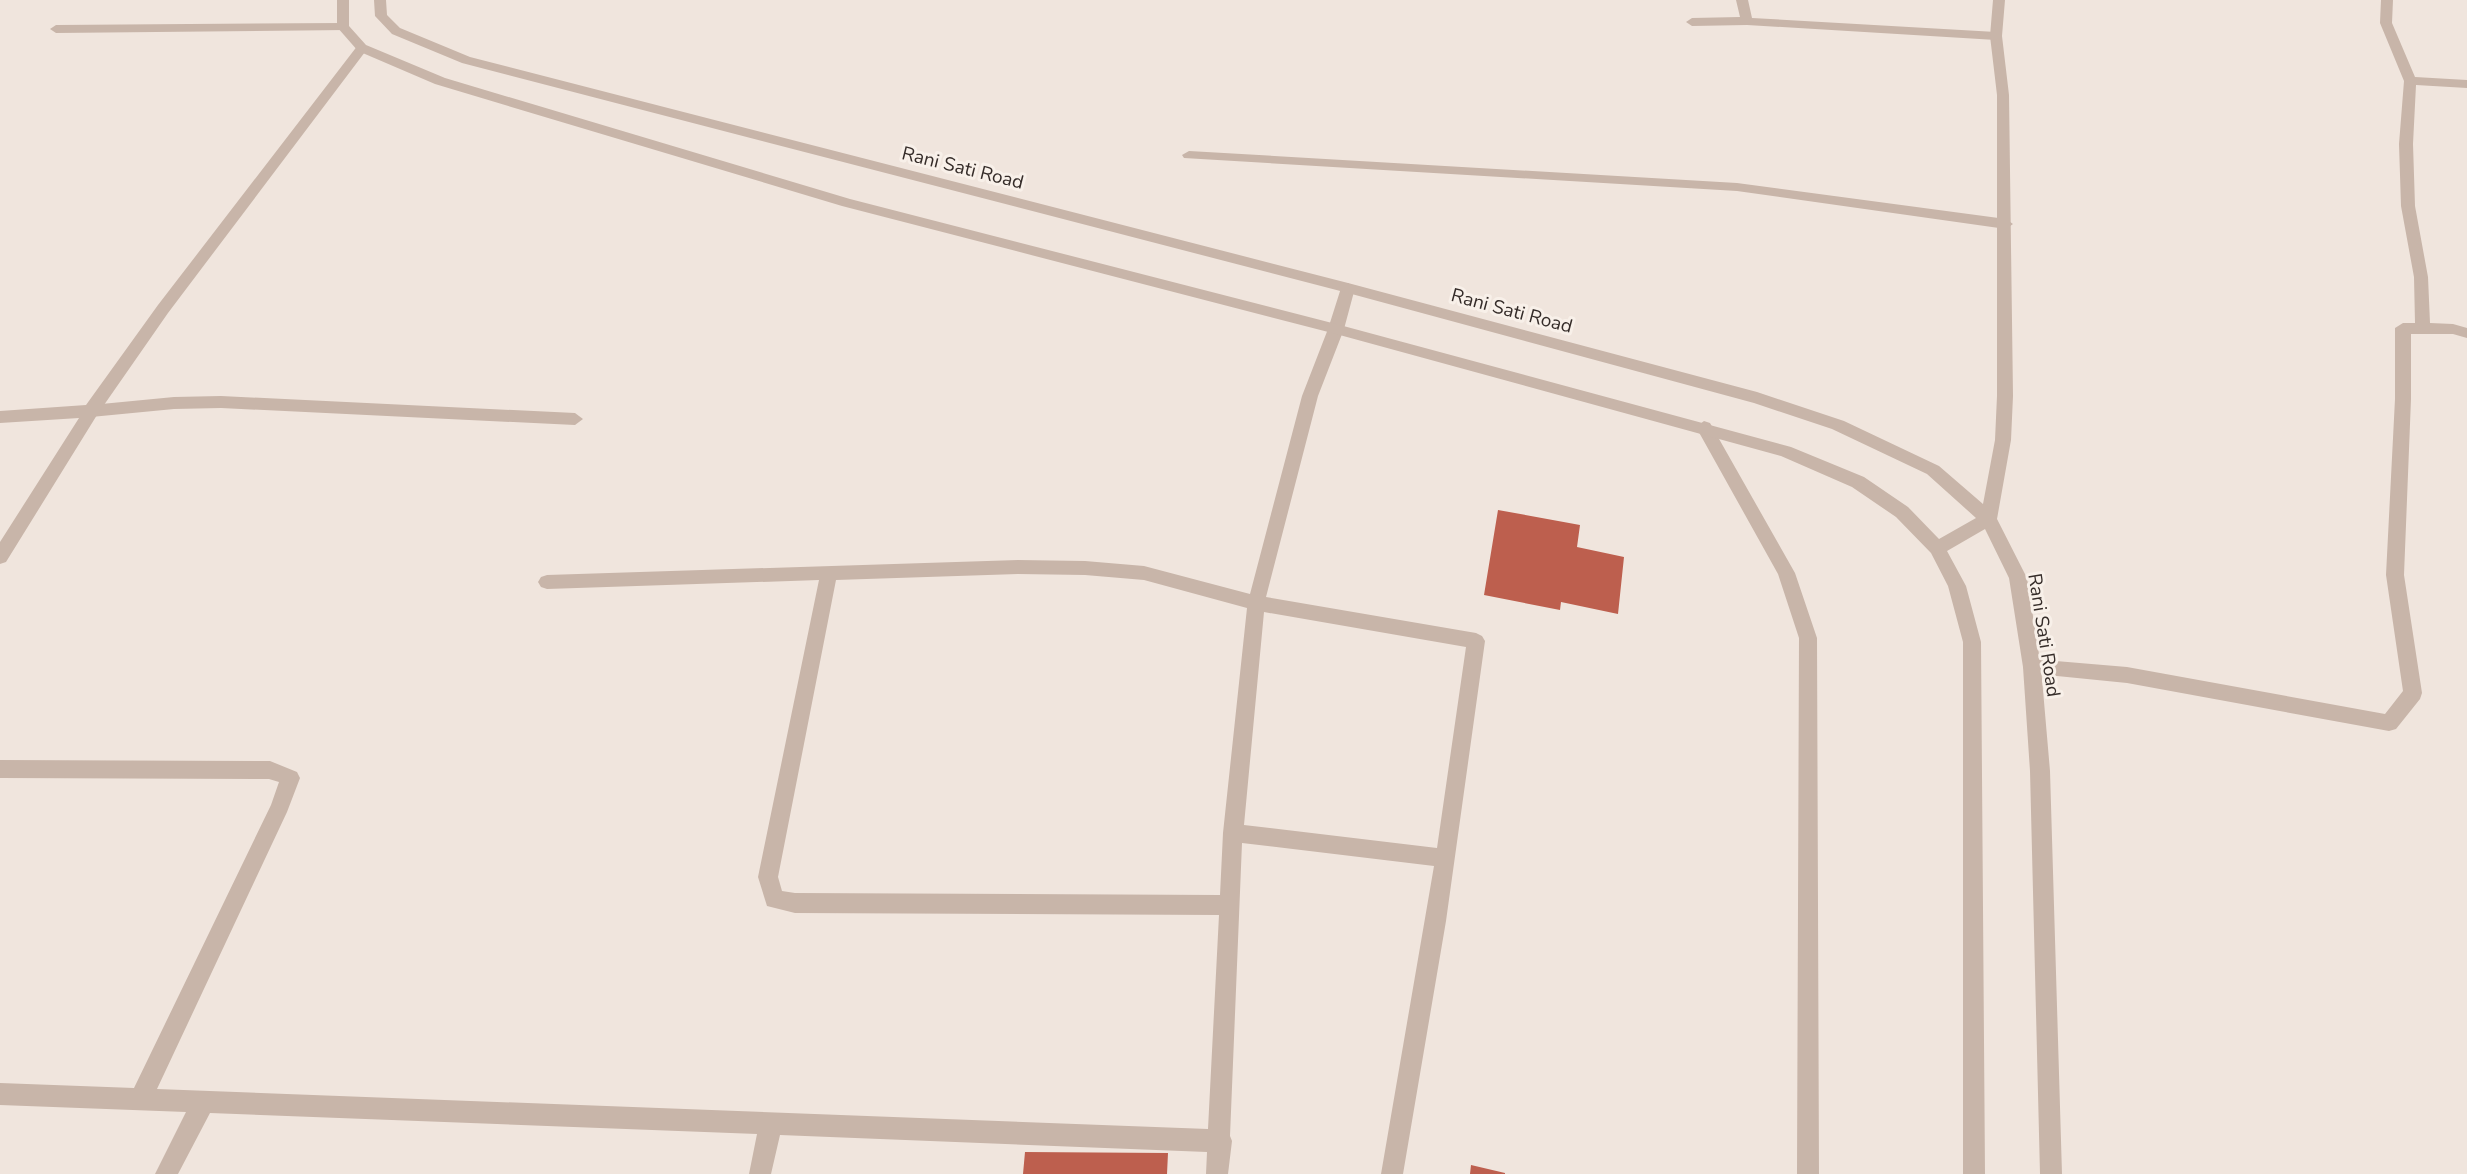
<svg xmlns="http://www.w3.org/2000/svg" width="2467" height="1174" viewBox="0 0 2467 1174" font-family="'Nunito Sans',sans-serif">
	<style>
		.building { fill: #bd5f4e }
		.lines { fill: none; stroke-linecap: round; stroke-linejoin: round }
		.service { fill: #c8b5a9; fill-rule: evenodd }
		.minor { fill: #c8b5a9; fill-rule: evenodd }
		.tertiary { fill: #c8b5a9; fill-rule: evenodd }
		.labels { text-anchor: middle; stroke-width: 6; stroke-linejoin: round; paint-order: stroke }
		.street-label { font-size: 19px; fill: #352c29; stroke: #f8f0e9 }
	</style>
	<rect width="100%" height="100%" fill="#f0e5dd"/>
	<path class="building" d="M 1498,510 L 1580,525 L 1577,547 L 1624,557 L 1618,614 L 1561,602 L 1560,610 L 1484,595 Z
		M 1025,1152 L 1168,1153 L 1167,1174 L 1023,1174 Z
		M 1471,1165 L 1505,1173 L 1505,1174 L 1470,1174 Z"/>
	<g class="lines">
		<path class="service" d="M 343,23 L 349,27 L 347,30 L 56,33 L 50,29 L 56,25 Z
			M 221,396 L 575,413 L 583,419 L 575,425 L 221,408 L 174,409 L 91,417 L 83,411 L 91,405 L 174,397 Z"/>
		<path class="minor" d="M 1736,0 L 1748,0 L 1752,18 L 1996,32 L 2002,36 L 1996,40 L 1747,25 L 1692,26 L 1686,22 L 1692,18 L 1740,17 Z
			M 2381,0 L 2393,0 L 2392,23 L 2415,77 L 2467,80 L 2467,88 L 2416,85 L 2413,144 L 2415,206 L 2428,277 L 2430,323 L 2453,324 L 2467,328 L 2467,338 L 2453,334 L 2411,334 L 2411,399 L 2404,575 L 2422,693 L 2420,699 L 2396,729 L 2389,731 L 2127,683 L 2026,673 L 2023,667 L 2026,661 L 2032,659 L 2127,667 L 2385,714 L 2403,691 L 2386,575 L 2395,399 L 2395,328 L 2403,323 L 2415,323 L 2414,277 L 2401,206 L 2399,144 L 2404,81 L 2380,23 Z
			M 362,44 L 368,48 L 168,313 L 97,415 L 6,562 L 0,564 L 0,542 L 79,418 L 0,423 L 0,411 L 86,405 L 158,305 L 358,45 Z
			M 1189,151 L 1737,183 L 2006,219 L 2013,224 L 2006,229 L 1737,191 L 1184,158 L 1182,155 Z
			M 1348,283 L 1355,288 L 1344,329 L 1318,396 L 1266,597 L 1476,633 L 1482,636 L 1485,641 L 1446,921 L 1403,1174 L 1381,1174 L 1434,866 L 1242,843 L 1230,1136 L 1232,1141 L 1228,1174 L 1206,1174 L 1207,1152 L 780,1135 L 771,1174 L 749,1174 L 757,1134 L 210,1113 L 178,1174 L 155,1174 L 186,1112 L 0,1105 L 0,1083 L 134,1088 L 271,805 L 279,782 L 269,779 L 0,778 L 0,760 L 270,761 L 297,772 L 300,778 L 287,812 L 157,1089 L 1208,1129 L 1219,915 L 795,913 L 767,906 L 758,877 L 819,580 L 547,589 L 541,587 L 538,582 L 541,577 L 547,575 L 1018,560 L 1085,561 L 1144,566 L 1250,594 L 1302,396 L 1328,329 L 1341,288 ZM 1018,574 L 1085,575 L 1144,580 L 1247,608 L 1223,833 L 1220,895 L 795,893 L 782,891 L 778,877 L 836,580 ZM 1264,612 L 1466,647 L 1437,848 L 1244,825 Z
			M 1704,421 L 1710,423 L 1795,573 L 1817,638 L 1819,1174 L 1797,1174 L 1799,638 L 1778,574 L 1696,427 Z"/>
		<path class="tertiary" d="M 337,0 L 349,0 L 349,26 L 366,45 L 445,78 L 850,199 L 1336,324 L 1791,447 L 1864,477 L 1908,507 L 1939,539 L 1976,518 L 1927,474 L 1832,429 L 1754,403 L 1348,293 L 462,63 L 392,34 L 375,16 L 374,0 L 386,0 L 387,15 L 400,28 L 470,57 L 1348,283 L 1757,392 L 1844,421 L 1939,466 L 1983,504 L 1995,440 L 1997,396 L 1997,95 L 1990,36 L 1993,0 L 2005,0 L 2002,36 L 2009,95 L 2013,396 L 2011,440 L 1997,519 L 2027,578 L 2041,667 L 2050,771 L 2062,1174 L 2040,1174 L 2030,771 L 2023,667 L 2009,578 L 1985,529 L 1947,551 L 1966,586 L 1981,642 L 1985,1174 L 1963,1174 L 1963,642 L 1948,586 L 1931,553 L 1896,517 L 1852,487 L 1781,456 L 1336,334 L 842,206 L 435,84 L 358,51 L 337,27 Z"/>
	</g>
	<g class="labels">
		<g class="street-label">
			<text transform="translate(963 167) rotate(14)" y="7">Rani Sati Road</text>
			<text transform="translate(1512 310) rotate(15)" y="7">Rani Sati Road</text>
			<text transform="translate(2045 635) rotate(81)" y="7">Rani Sati Road</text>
		</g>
	</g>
</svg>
